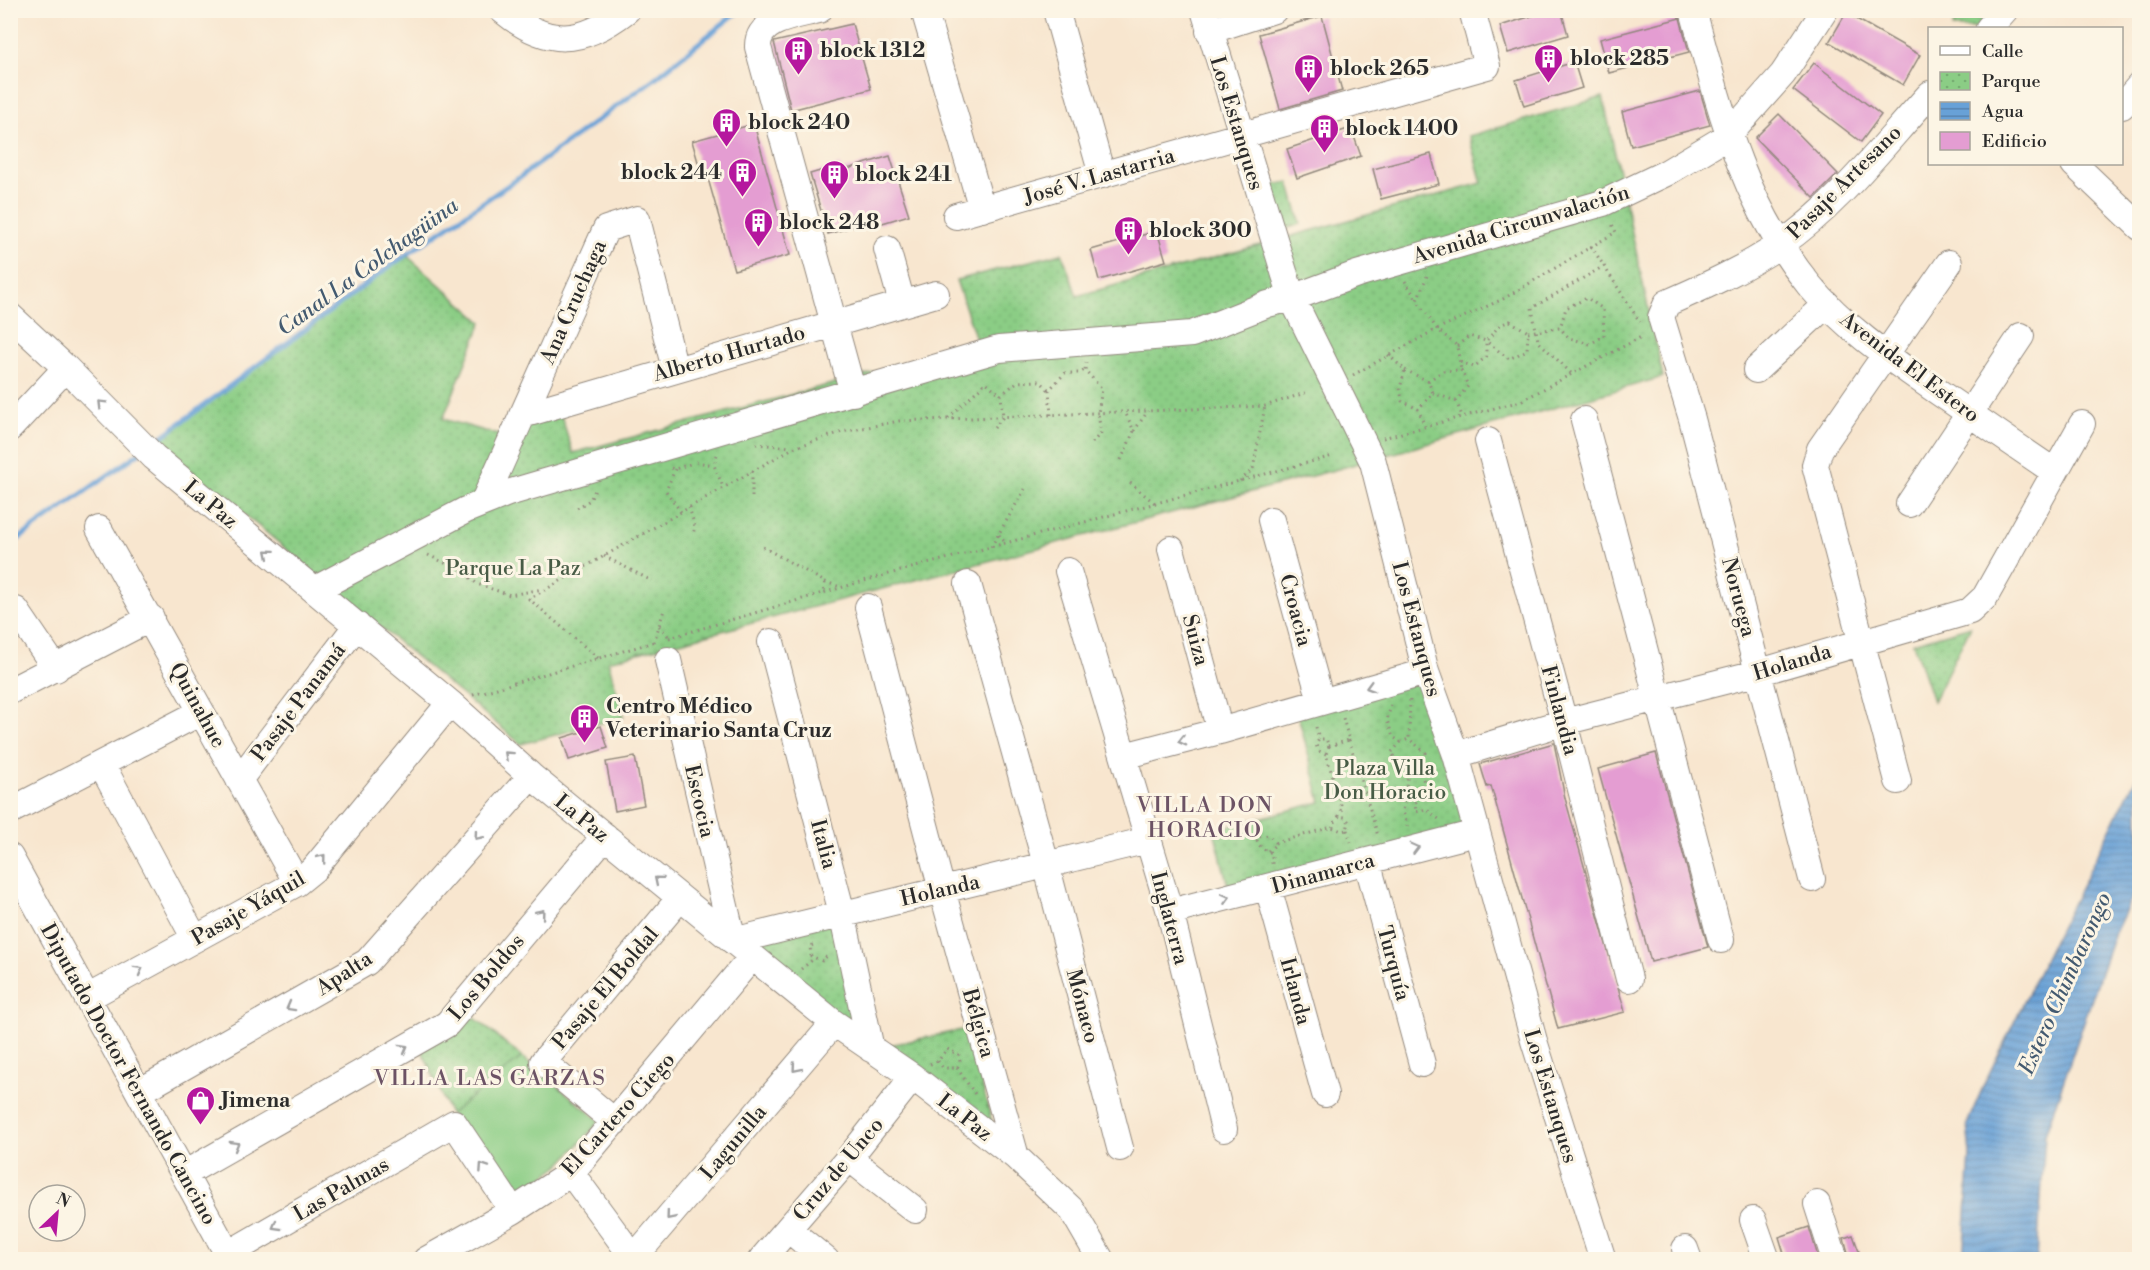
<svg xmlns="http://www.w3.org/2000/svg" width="2150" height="1270" viewBox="0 0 2150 1270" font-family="'Libre Bodoni',serif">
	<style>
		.grass { fill: #8bcd85; stroke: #5b7c58; stroke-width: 1.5 }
		.park { fill: url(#park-dots); stroke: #5b7c58; stroke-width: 1.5 }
		.water { fill: url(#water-rules); stroke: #4a6681; stroke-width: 1.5 }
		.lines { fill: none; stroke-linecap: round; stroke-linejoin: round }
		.stream { stroke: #68a1d7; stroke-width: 5 }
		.building { fill: #e49dd2 }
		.minor-casing { stroke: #92887d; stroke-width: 28 }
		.path { stroke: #92887d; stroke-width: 3; stroke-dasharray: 1.5 4.5; stroke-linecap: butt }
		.minor { stroke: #fff; stroke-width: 26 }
		.oneway { stroke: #a0a0a0 }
		.labels { text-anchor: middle; stroke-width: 6; stroke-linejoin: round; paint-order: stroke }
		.poi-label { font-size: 21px; font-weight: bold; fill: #2b2b2b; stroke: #fcf5e5; text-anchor: start }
		.street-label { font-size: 21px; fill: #2b2b2b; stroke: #fcf5e5 }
		.park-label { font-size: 21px; fill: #485c46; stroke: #fcf5e5 }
		.water-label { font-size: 22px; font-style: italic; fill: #435a70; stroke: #fcf5e5 }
		.neighbourhood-label { font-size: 22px; letter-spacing: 1.5px; fill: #6c5365; stroke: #fcf5e5 }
	</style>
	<defs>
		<pattern id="park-dots" width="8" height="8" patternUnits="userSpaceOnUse" patternTransform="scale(1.5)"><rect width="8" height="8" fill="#8bcd85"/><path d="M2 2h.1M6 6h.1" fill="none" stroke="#78b073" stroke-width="1.8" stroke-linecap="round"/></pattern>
		<pattern id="water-rules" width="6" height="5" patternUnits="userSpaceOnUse" patternTransform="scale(1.5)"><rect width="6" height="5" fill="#68a1d7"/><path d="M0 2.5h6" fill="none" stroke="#5683af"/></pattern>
	</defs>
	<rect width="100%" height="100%" fill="#fcf5e5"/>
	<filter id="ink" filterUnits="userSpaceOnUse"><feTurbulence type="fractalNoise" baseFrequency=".0167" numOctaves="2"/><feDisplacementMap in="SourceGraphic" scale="12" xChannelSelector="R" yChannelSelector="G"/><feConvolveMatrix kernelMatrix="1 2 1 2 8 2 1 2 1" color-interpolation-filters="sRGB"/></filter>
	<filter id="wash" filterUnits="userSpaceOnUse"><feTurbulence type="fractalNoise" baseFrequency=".008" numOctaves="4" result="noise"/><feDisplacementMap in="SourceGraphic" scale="24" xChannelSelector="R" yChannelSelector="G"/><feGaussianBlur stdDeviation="1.35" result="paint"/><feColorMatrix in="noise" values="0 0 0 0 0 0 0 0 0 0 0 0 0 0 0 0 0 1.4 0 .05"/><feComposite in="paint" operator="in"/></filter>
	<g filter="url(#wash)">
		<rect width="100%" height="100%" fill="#f8e6cf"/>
		<path class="grass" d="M 470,1014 L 600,1121 L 561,1164 L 511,1201 L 454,1123 L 422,1050 Z"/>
		<path class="park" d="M 1957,11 L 1992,11 L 1976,28 L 1952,28 Z
			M 1603,97 L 1663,377 L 1338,469 L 608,661 L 624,717 L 521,744 L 156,441 L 406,255 L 482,322 L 443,419 L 499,435 L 561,415 L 573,453 L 978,345 L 956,280 L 1062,253 L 1077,296 L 1482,183 L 1469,136 Z
			M 1289,182 L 1301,224 L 1276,232 L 1262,187 Z
			M 1971,626 L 1933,701 L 1913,643 Z
			M 1423,675 L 1470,829 L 1229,890 L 1214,830 L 1321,802 L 1297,712 Z
			M 834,922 L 866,1040 L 743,943 Z
			M 470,1014 L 522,1057 L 450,1114 L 422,1050 Z
			M 967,1029 L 997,1141 L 876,1048 Z"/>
		<path class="water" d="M 2139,772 L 2139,883 L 2114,935 L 2045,1135 L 2037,1259 L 1963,1259 L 1970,1154 L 1967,1124 L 1985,1082 L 2054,940 Z"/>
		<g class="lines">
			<path class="stream" d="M 151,445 L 390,266 L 520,177 L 654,79 L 740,10
				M 10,545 L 139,453"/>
		</g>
		<g id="blocks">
			<path class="building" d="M 1551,10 L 1561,10 L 1568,35 L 1508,53 L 1500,26 Z
				M 1846,13 L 1920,55 L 1903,85 L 1829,42 Z
				M 1322,16 L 1342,91 L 1280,109 L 1259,34 Z
				M 1680,18 L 1689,52 L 1609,73 L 1600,39 Z
				M 852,24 L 871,89 L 791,110 L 774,42 Z
				M 1574,62 L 1582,88 L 1524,106 L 1516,80 Z
				M 1814,63 L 1881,115 L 1861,142 L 1793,90 Z
				M 1700,91 L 1710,125 L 1631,146 L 1622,112 Z
				M 1779,114 L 1838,174 L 1814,198 L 1755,138 Z
				M 754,124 L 790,255 L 734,270 L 705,168 L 700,169 L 692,141 Z
				M 1351,128 L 1361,156 L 1297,178 L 1287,149 Z
				M 1431,154 L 1439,184 L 1381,199 L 1373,169 Z
				M 890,156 L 909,215 L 879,224 L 878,219 L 828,234 L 810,174 L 840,165 L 841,171 Z
				M 1157,231 L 1166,261 L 1099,280 L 1091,250 Z
				M 601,726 L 608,748 L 569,760 L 562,738 Z
				M 1554,743 L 1565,798 L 1625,1012 L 1558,1029 L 1491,786 L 1487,787 L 1480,764 Z
				M 1656,753 L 1708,947 L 1651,962 L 1598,769 Z
				M 635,757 L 644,805 L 615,811 L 606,762 Z
				M 1809,1227 L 1819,1260 L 1786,1260 L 1779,1237 Z
				M 1853,1235 L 1862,1260 L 1850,1260 L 1844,1238 Z"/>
		</g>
	</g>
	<g filter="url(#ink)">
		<use href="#blocks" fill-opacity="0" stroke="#92887d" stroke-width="1.5"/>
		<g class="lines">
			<defs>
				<path id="minor" d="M 502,10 C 548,48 582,45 627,10
					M 819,10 C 797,16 757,19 758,47 L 853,393
					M 924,10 L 982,209
					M 1056,10 L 1102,175
					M 1204,10 L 1292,298 L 1373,462 L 1426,672 L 1456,755 L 1534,1041 L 1603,1260
					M 1693,10 C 1720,109 1743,204 1809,285 C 1843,326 1888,357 1931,387 C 1972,415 2013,444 2055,472
					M 1989,28 L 2005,10
					M 1209,31 L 1274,10
					M 2122,106 L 2140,85
					M 2074,164 L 2140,227
					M 956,216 L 1487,66 L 1472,10
					M 887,249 L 902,303
					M 10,316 L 66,368 L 10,428
					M 66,368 L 154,457 L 450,703 L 531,776 L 834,1023 L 913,1077 L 1016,1157 L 1072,1210 L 1101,1260
					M 1756,370 L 1827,304
					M 522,415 L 936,294
					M 1584,420 L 1721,940
					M 1488,441 L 1564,722 L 1629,979
					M 483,503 L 606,229 L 637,219 L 675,369
					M 1909,504 L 2021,336
					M 1271,520 L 1321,701
					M 99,529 L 297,883
					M 1171,549 L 1220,731
					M 1068,571 L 1170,912 L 1224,1129
					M 968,584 L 1046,864 L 1120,1148
					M 314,590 L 466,510 L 508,493 L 999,349 L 1192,334 L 1268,304 L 1292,298 L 1357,274 L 1603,203 L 1666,173 L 1728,136 L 1783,74 L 1825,10
					M 868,607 L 942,890 L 1016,1157
					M 16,610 L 56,669
					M 771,642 L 842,913 L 871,1049
					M 668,660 L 733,941 L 1148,840
					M 10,691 L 151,618
					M 1456,755 L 1564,722 L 1760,672 L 1970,611 L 1985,597 L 2082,424
					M 1124,756 L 1220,731 L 1426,672
					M 102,765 L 195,939
					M 239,780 L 357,625
					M 1898,781 L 1815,465 L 1820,449 L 1949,263
					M 10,811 L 201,712
					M 10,857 L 231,1260
					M 1367,861 L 1422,1064
					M 1812,879 L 1692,419 L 1661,317 L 1667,303 C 1706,286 1746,268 1781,244 C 1837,206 1884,144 1930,94
					M 1268,887 L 1325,1094
					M 1170,912 L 1476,833
					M 87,998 L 297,883 L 313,870 L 450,703
					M 139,1092 L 367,962 L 531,776
					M 615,1122 L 543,1062 L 680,898
					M 849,1158 L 915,1210
					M 571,1173 L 635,1260
					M 184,1174 L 447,1024 L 605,836
					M 1817,1204 L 1835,1260
					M 1753,1220 L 1767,1260
					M 788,1229 L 826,1260
					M 1685,1249 L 1689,1260
					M 228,1254 L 454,1123 L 513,1211
					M 426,1260 L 513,1211 L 571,1173 L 752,957
					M 632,1260 L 834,1023
					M 761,1260 L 849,1158 L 913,1077"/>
			</defs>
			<use href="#minor" class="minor-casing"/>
			<path class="path" d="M 1591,246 L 1640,322
				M 1427,276 L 1417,300 L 1437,329 L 1457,346 L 1461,370
				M 1405,281 L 1417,300
				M 1510,321 L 1528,332 L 1527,350 L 1509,359 L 1486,341 L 1500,325 Z
				M 1528,332 L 1560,328 L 1569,338 L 1590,344 L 1604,336 L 1603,309 L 1587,298 L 1566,308 L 1560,328
				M 1457,346 L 1469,336 L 1486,341 L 1486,357 L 1474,367 L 1460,362
				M 1388,355 L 1405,370 L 1400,388 L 1402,401 L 1418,409 L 1425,426
				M 1086,362 L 1085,370 L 1102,389 L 1098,413 L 1101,433 L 1090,445
				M 1405,370 L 1428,381 L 1433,393 L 1418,409
				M 1571,373 L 1538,341 L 1532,308 L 1604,266
				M 1353,375 L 1437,329 L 1503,299 L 1616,232 L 1611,222
				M 1428,381 L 1443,371 L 1461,370 L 1468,386 L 1456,401 L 1433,393
				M 1456,401 L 1462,416
				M 1051,415 L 1049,390 L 1065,373 L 1079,373 L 1085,370
				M 948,418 L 986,382 L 1001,395
				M 994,428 L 1003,417 L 1001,395 L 1017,382 L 1040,381 L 1049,390
				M 1134,431 L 1148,411
				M 1383,438 L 1521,401 L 1643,336
				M 756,444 L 791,447
				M 717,455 L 714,465 L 723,487
				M 1121,460 L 1134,431 L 1125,412
				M 696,462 L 713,465
				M 671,468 L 675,469 L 690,464
				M 675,469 L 666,491 L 681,512
				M 1240,481 L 1253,469 L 1265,406
				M 1130,483 L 1156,504
				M 752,497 L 752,471
				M 689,507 L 695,527 L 693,535
				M 577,508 L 590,500 L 595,490
				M 999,535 L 1006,544
				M 763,547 L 825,582 L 824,593
				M 991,547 L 1025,489
				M 428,555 L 464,572 L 477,584 L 510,595 L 543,589
				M 604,556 L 652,581
				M 825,582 L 841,587
				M 659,626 L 670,638
				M 669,638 L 874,578 L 1333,456
				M 654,642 L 664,610
				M 598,658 L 529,599 L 793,448 L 842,432 L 899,421 L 1265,406 L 1305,393
				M 473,695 L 654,642
				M 1391,705 L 1387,720 L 1393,737 L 1401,742 L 1409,739
				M 1316,727 L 1319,739
				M 1349,740 L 1378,836
				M 1401,742 L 1391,753 L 1408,772 L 1426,753 L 1409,739 L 1410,698
				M 1329,746 L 1349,740 L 1343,718
				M 1326,754 L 1319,751 L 1316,745 L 1319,739 L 1326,739 L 1329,746 L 1326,754 L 1342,808 L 1339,816
				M 1417,762 L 1424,782 L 1415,804 L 1416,812 L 1426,809 L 1440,820
				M 1408,772 L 1403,811 L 1408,829
				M 1347,830 L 1351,842
				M 1275,843 L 1332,827 L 1342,831 L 1347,830 L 1349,822 L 1345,817 L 1339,816 L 1332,827
				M 1268,851 L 1276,844 L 1269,835 L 1260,836 L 1257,840 C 1260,848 1264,850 1272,853 L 1272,864
				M 813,945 L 810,946 L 811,956 L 822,961 L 829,954
				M 801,969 L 815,958
				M 930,1064 L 938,1061 L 947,1049 L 959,1055 L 960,1062 L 957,1068 L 943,1068 L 938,1061
				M 957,1068 L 975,1094"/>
			<use href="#minor" class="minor"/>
		</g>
		<defs><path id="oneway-chevron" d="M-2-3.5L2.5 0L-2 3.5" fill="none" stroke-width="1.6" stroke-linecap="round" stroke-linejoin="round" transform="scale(1.5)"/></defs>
		<g class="oneway">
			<use href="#oneway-chevron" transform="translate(101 404) rotate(-135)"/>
			<use href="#oneway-chevron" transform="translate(269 553) rotate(-140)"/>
			<use href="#oneway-chevron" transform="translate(1370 687) rotate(164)"/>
			<use href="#oneway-chevron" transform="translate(1182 741) rotate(166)"/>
			<use href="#oneway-chevron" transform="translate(508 755) rotate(-138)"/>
			<use href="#oneway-chevron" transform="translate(478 836) rotate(131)"/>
			<use href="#oneway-chevron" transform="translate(1415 848) rotate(-15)"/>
			<use href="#oneway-chevron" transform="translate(322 858) rotate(-51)"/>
			<use href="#oneway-chevron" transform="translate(658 880) rotate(-140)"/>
			<use href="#oneway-chevron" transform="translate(1226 898) rotate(-14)"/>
			<use href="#oneway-chevron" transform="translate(541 913) rotate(-50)"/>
			<use href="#oneway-chevron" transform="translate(139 970) rotate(-29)"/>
			<use href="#oneway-chevron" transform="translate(290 1007) rotate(151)"/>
			<use href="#oneway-chevron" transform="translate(404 1048) rotate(-30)"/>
			<use href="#oneway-chevron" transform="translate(796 1068) rotate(130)"/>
			<use href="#oneway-chevron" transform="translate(235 1145) rotate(-30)"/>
			<use href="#oneway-chevron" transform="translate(483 1167) rotate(-124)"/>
			<use href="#oneway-chevron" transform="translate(670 1216) rotate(130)"/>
			<use href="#oneway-chevron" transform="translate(276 1226) rotate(150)"/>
		</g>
	</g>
	<defs>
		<symbol id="building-pin" viewBox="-11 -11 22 30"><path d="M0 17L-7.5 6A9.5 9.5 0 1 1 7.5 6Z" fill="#b5179e" stroke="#fcf5e5"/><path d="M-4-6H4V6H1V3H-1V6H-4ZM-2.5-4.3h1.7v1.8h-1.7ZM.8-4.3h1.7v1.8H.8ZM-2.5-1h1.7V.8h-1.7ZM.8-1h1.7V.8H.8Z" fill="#fff"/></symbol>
		<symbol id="shop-pin" viewBox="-11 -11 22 30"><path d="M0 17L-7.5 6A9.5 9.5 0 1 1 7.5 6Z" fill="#b5179e" stroke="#fcf5e5"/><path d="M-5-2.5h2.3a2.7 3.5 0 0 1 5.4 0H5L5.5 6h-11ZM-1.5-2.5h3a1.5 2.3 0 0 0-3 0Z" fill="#fff"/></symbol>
	</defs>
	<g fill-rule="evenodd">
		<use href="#building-pin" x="782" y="34" width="33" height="45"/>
		<use href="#building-pin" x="1532" y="42" width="33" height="45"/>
		<use href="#building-pin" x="1292" y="52" width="33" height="45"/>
		<use href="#building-pin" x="710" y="106" width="33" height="45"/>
		<use href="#building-pin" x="1308" y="112" width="33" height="45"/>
		<use href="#building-pin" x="726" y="156" width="33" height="45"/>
		<use href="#building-pin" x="818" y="158" width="33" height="45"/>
		<use href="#building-pin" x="742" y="206" width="33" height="45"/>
		<use href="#building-pin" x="1112" y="214" width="33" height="45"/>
		<use href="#building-pin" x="568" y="702" width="33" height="45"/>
		<use href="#shop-pin" x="184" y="1084" width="33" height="45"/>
	</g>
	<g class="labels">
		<g class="poi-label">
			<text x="820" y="57">block 1312</text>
			<text x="1570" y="65">block 285</text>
			<text x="1330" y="75">block 265</text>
			<text x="748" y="129">block 240</text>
			<text x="1345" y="135">block 1400</text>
			<text x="722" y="179" text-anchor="end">block 244</text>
			<text x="855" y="181">block 241</text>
			<text x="779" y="229">block 248</text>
			<text x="1149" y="237">block 300</text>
			<text x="606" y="713">Centro Médico<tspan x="606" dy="24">Veterinario Santa Cruz</tspan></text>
			<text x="221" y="1107">Jimena</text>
		</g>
		<g class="street-label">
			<text transform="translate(1237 123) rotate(73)" y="7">Los Estanques</text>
			<text transform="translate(1099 176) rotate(-16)" y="7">José V. Lastarria</text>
			<text transform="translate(1844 182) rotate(-45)" y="7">Pasaje Artesano</text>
			<text transform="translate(1521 224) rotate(-17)" y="7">Avenida Circunvalación</text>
			<text transform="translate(573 302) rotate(-66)" y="7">Ana Cruchaga</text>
			<text transform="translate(729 353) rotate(-16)" y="7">Alberto Hurtado</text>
			<text transform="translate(1910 367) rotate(37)" y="7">Avenida El Estero</text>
			<text transform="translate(211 504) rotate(40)" y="7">La Paz</text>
			<text transform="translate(1739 597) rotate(75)" y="7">Noruega</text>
			<text transform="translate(1296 610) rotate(75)" y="7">Croacia</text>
			<text transform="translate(1417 629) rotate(75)" y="7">Los Estanques</text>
			<text transform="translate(1196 640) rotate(75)" y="7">Suiza</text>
			<text transform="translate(1792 662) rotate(-17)" y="7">Holanda</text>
			<text transform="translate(298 702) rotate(-53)" y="7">Pasaje Panamá</text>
			<text transform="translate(198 705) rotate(61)" y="7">Quinahue</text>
			<text transform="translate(1560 710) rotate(75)" y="7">Finlandia</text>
			<text transform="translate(700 801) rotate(77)" y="7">Escocia</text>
			<text transform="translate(582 818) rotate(39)" y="7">La Paz</text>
			<text transform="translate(824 844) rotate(75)" y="7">Italia</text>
			<text transform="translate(1323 873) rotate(-15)" y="7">Dinamarca</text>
			<text transform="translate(940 890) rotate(-13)" y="7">Holanda</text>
			<text transform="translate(248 908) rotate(-30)" y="7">Pasaje Yáquil</text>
			<text transform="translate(1170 918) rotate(75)" y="7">Inglaterra</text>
			<text transform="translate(1394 963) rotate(75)" y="7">Turquía</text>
			<text transform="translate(344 973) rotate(-33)" y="7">Apalta</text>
			<text transform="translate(486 977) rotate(-50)" y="7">Los Boldos</text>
			<text transform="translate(605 988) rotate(-50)" y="7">Pasaje El Boldal</text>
			<text transform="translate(1296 991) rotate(75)" y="7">Irlanda</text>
			<text transform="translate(1083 1006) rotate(75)" y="7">Mónaco</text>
			<text transform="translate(979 1023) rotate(74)" y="7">Bélgica</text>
			<text transform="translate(129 1074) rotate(61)" y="7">Diputado Doctor Fernando Cancino</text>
			<text transform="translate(1551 1096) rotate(73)" y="7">Los Estanques</text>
			<text transform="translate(618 1114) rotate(-48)" y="7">El Cartero Ciego</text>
			<text transform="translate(965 1117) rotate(38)" y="7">La Paz</text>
			<text transform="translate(733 1142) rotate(-50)" y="7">Lagunilla</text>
			<text transform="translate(838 1169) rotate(-50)" y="7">Cruz de Unco</text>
			<text transform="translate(341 1189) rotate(-30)" y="7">Las Palmas</text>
		</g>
		<g class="park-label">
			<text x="513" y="575">Parque La Paz</text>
			<text x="1385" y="775">Plaza Villa<tspan x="1385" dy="24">Don Horacio</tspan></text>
		</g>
		<g class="water-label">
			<text transform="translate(367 266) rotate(-36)" y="8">Canal La Colchagüina</text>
			<text transform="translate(2064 983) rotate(-66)" y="8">Estero Chimbarongo</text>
		</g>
		<g class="neighbourhood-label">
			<text x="1205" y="812">VILLA DON<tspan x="1205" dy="25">HORACIO</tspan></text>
			<text x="490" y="1085">VILLA LAS GARZAS</text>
		</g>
	</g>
	<rect width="2150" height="1270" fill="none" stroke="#fcf5e5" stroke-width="36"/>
	<rect x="1928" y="27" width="195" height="138" fill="#fcf5e5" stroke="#a8a49b" stroke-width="1.5"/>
	<rect x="1940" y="46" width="30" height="9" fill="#ffffff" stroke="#a8a49b" stroke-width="1.5"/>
	<text x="1982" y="57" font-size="18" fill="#2b2b2b">Calle</text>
	<rect x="1940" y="72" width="30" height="18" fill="url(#park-dots)" stroke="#a8a49b" stroke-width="1.5"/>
	<text x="1982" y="87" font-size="18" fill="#2b2b2b">Parque</text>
	<rect x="1940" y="102" width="30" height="18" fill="url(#water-rules)" stroke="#a8a49b" stroke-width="1.5"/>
	<text x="1982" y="117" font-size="18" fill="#2b2b2b">Agua</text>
	<rect x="1940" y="132" width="30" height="18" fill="#e49dd2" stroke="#a8a49b" stroke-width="1.5"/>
	<text x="1982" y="147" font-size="18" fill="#2b2b2b">Edificio</text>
	<g transform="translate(57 1213) rotate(26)"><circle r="28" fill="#fcf5e5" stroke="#a8a49b" stroke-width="1.5"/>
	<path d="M0-4.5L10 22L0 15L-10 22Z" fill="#b5179e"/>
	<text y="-9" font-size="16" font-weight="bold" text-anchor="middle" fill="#2b2b2b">N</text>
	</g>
</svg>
